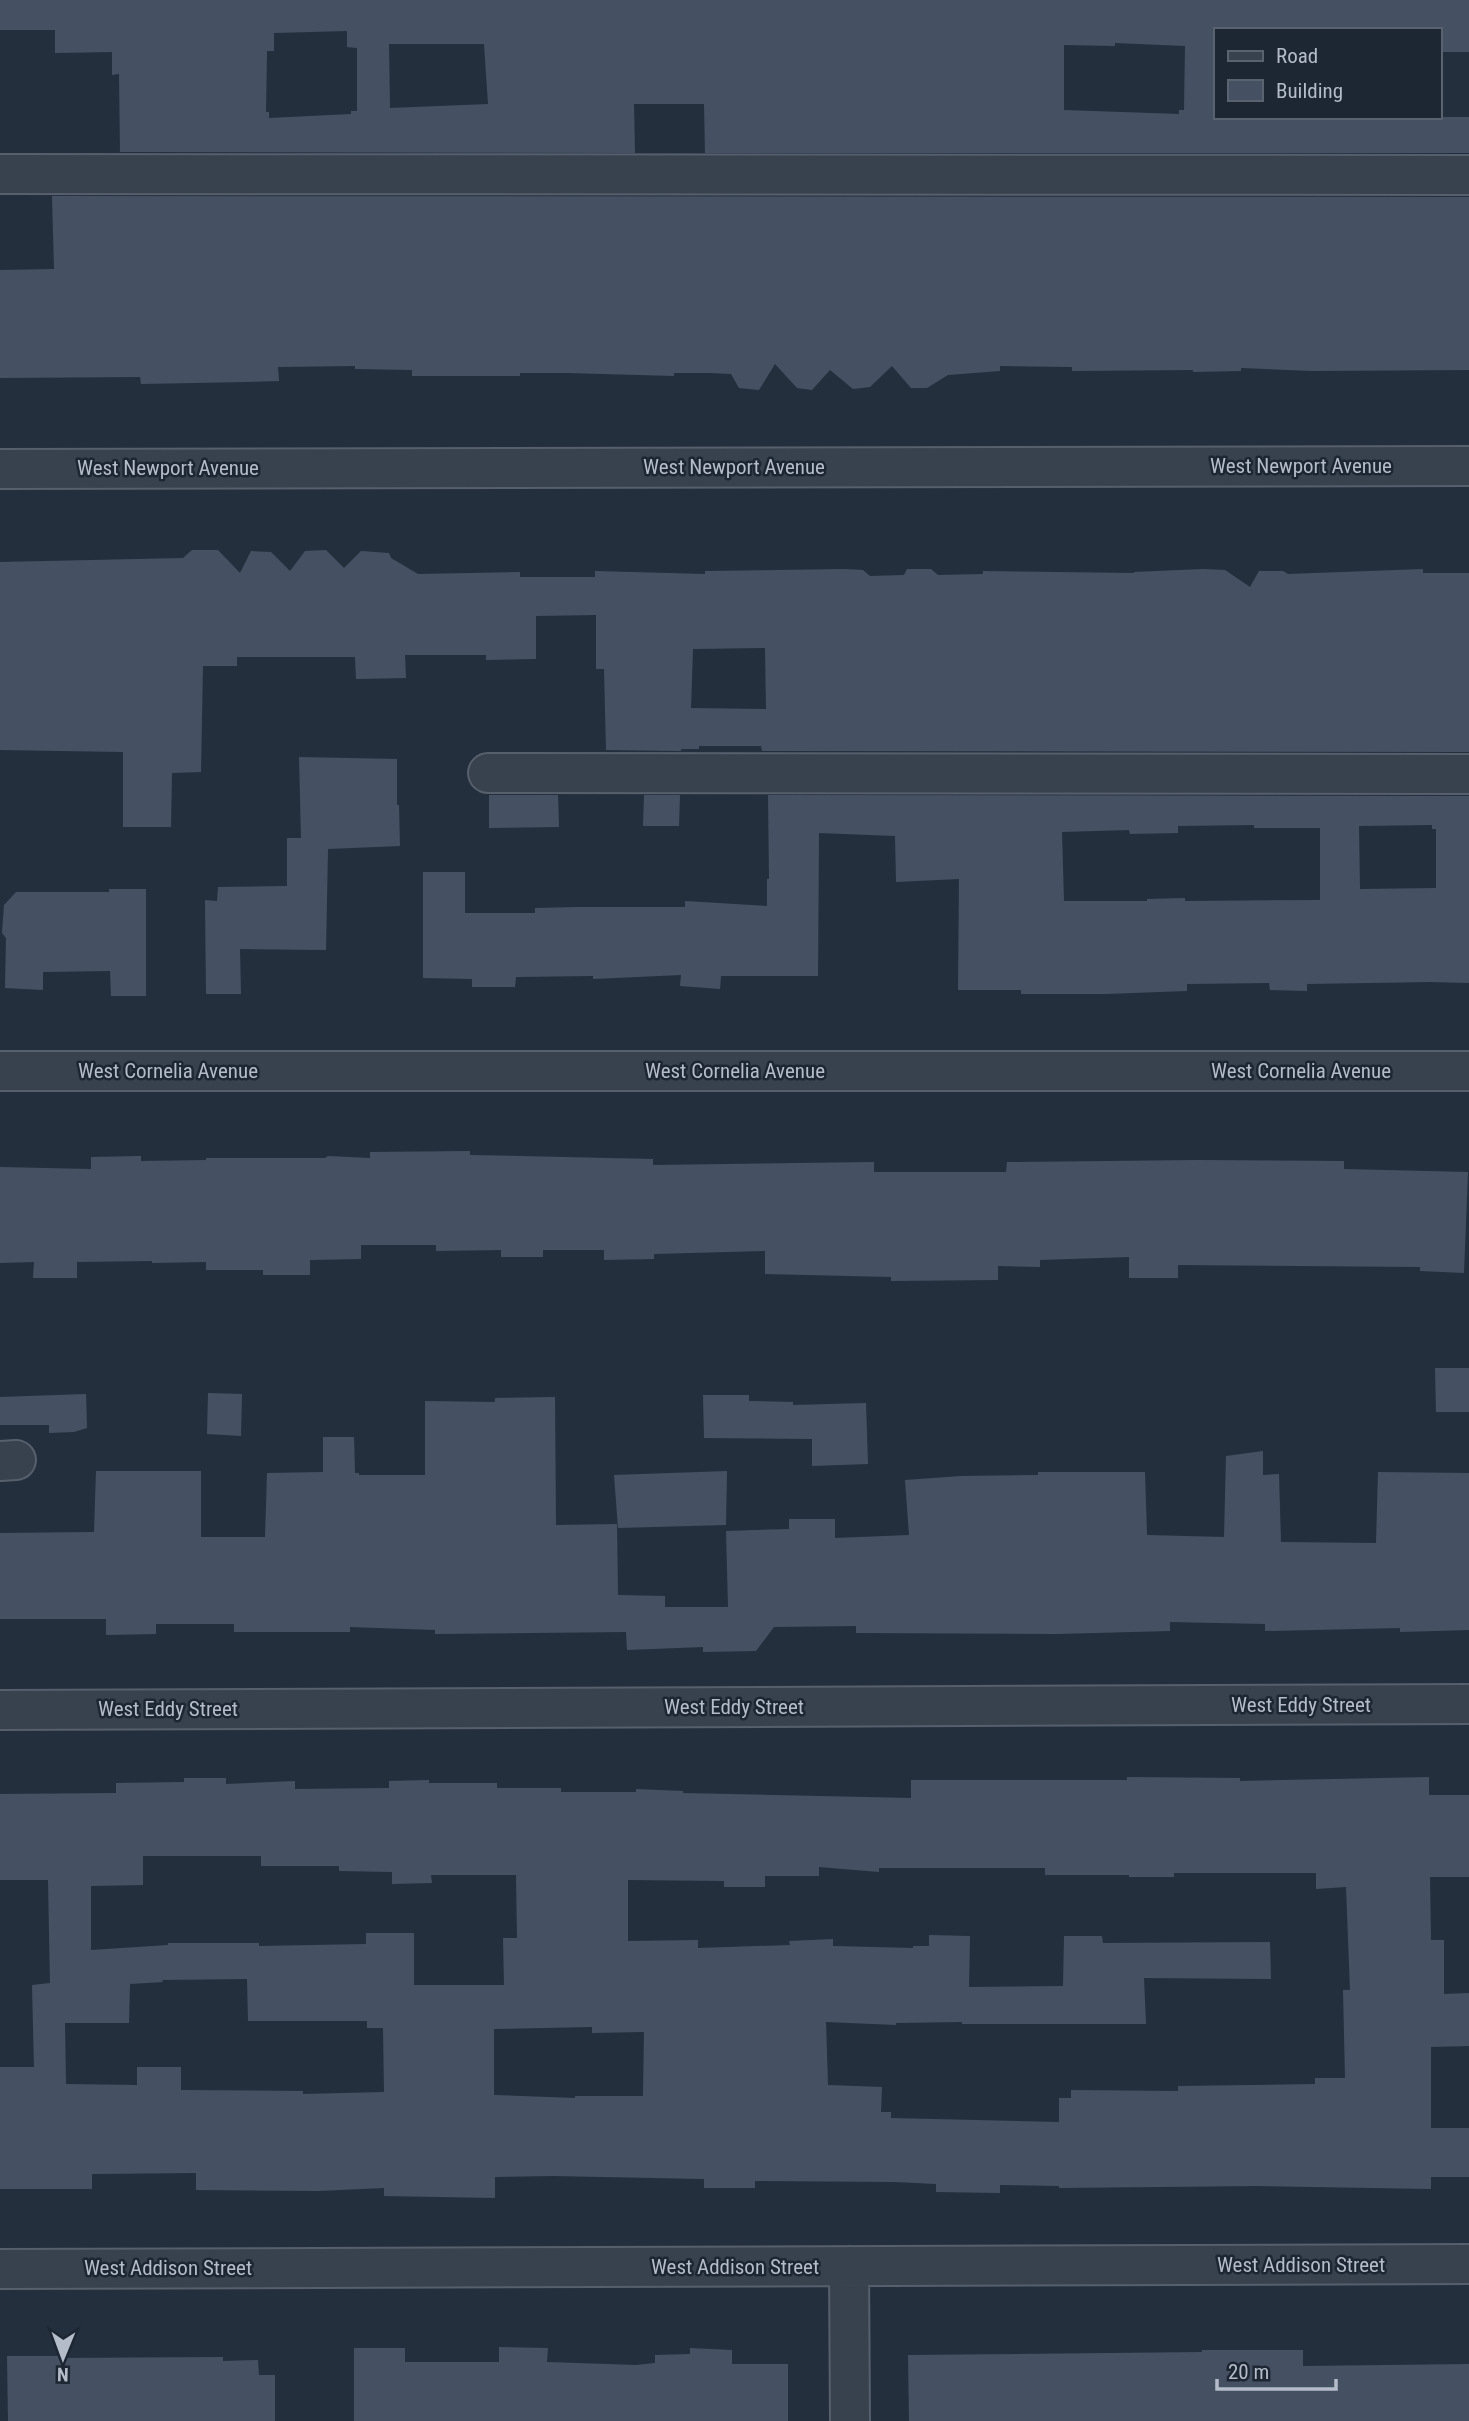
<svg xmlns="http://www.w3.org/2000/svg" width="1469" height="2421" viewBox="0 0 1469 2421" font-family="'Roboto Condensed',sans-serif">
	<style>
		.building { fill: #455162; fill-rule: evenodd }
		.lines { fill: none; stroke-linecap: round; stroke-linejoin: round }
		.minor-casing { stroke: #565f6c; stroke-width: 42 }
		.minor { stroke: #38414e; stroke-width: 38 }
		.labels { text-anchor: middle; stroke-width: 5; stroke-linejoin: round; paint-order: stroke }
		.street-label { font-size: 21px; fill: #b4bcc9; stroke: #1d2633 }
	</style>
	<rect width="100%" height="100%" fill="#242f3e"/>
	<path class="building" d="M 0,0 L 1469,0 L 1469,52 L 1439,52 L 1439,30 L 1215,30 L 1215,117 L 1469,117 L 1469,153 L 705,153 L 704,104 L 634,104 L 635,153 L 120,152 L 119,74 L 112,75 L 112,52 L 55,53 L 55,30 L 0,30 ZM 347,31 L 347,47 L 357,48 L 357,111 L 351,111 L 351,114 L 269,118 L 269,112 L 266,112 L 267,51 L 274,51 L 274,33 ZM 1115,43 L 1185,46 L 1184,110 L 1179,110 L 1179,114 L 1064,110 L 1064,45 L 1115,46 ZM 389,44 L 484,44 L 488,104 L 390,108 Z
		M 52,196 L 1469,197 L 1469,370 L 1312,371 L 1241,368 L 1241,371 L 1193,372 L 1193,370 L 1072,371 L 1072,367 L 1000,366 L 1000,371 L 948,375 L 927,388 L 911,388 L 892,366 L 870,387 L 853,389 L 830,370 L 812,390 L 797,388 L 775,364 L 759,390 L 739,388 L 731,374 L 710,373 L 674,373 L 674,376 L 568,373 L 520,373 L 520,376 L 412,376 L 412,370 L 355,369 L 355,366 L 278,367 L 279,381 L 246,382 L 141,384 L 140,377 L 0,378 L 0,270 L 54,269 Z
		M 192,550 L 218,550 L 240,573 L 251,551 L 271,552 L 290,571 L 305,551 L 326,550 L 344,568 L 361,551 L 389,553 L 391,558 L 418,574 L 520,572 L 520,577 L 595,577 L 595,571 L 705,574 L 705,571 L 846,569 L 863,570 L 870,576 L 904,575 L 907,569 L 931,569 L 938,575 L 983,574 L 983,571 L 1134,573 L 1134,572 L 1203,569 L 1225,570 L 1250,587 L 1259,571 L 1283,571 L 1288,574 L 1423,569 L 1423,573 L 1469,573 L 1469,752 L 762,751 L 761,746 L 699,746 L 699,749 L 681,749 L 681,751 L 606,750 L 604,669 L 596,669 L 596,615 L 536,616 L 536,659 L 486,660 L 486,655 L 405,655 L 406,678 L 356,679 L 355,657 L 237,657 L 237,666 L 203,666 L 201,772 L 172,773 L 171,827 L 123,827 L 123,752 L 0,750 L 0,562 L 183,558 ZM 765,648 L 766,709 L 691,708 L 693,649 Z
		M 299,757 L 397,759 L 397,805 L 399,805 L 400,846 L 328,849 L 326,950 L 240,949 L 241,994 L 206,994 L 205,900 L 217,901 L 218,887 L 287,886 L 287,838 L 301,838 Z
		M 489,795 L 558,795 L 559,827 L 489,828 Z
		M 644,795 L 680,795 L 679,826 L 643,826 Z
		M 768,795 L 1469,796 L 1469,983 L 1430,982 L 1307,984 L 1307,991 L 1270,990 L 1269,983 L 1187,984 L 1187,991 L 1106,994 L 1021,994 L 1021,990 L 958,990 L 959,879 L 896,882 L 895,836 L 819,833 L 818,976 L 721,976 L 720,989 L 680,986 L 681,975 L 593,979 L 593,976 L 516,977 L 515,987 L 472,987 L 472,979 L 423,978 L 423,872 L 465,872 L 465,913 L 535,913 L 535,908 L 578,907 L 685,907 L 685,901 L 767,906 L 767,879 L 769,879 ZM 1254,825 L 1254,828 L 1320,828 L 1320,900 L 1185,901 L 1185,898 L 1147,899 L 1147,901 L 1064,901 L 1062,832 L 1129,830 L 1130,834 L 1178,833 L 1178,826 ZM 1432,825 L 1432,829 L 1436,829 L 1436,888 L 1360,889 L 1359,826 Z
		M 109,889 L 146,889 L 146,996 L 111,996 L 110,971 L 43,972 L 43,990 L 5,988 L 6,938 L 2,933 L 4,905 L 16,892 L 109,892 Z
		M 470,1151 L 470,1155 L 653,1159 L 653,1165 L 874,1162 L 874,1172 L 1006,1172 L 1007,1162 L 1198,1160 L 1344,1161 L 1344,1169 L 1468,1172 L 1464,1273 L 1420,1271 L 1420,1267 L 1178,1265 L 1178,1278 L 1129,1278 L 1129,1257 L 1040,1260 L 1040,1267 L 998,1266 L 998,1280 L 891,1281 L 891,1277 L 765,1274 L 765,1251 L 654,1254 L 654,1259 L 604,1260 L 604,1250 L 543,1250 L 543,1257 L 501,1257 L 501,1250 L 436,1251 L 436,1245 L 361,1245 L 361,1259 L 310,1260 L 310,1275 L 263,1275 L 263,1270 L 206,1270 L 206,1262 L 152,1263 L 152,1261 L 77,1262 L 77,1278 L 33,1278 L 34,1262 L 0,1263 L 0,1167 L 91,1169 L 91,1157 L 141,1156 L 141,1161 L 206,1160 L 206,1158 L 325,1158 L 328,1156 L 370,1158 L 370,1152 Z
		M 1435,1368 L 1469,1368 L 1469,1412 L 1436,1412 Z
		M 208,1393 L 242,1394 L 241,1436 L 207,1434 Z
		M 86,1394 L 87,1428 L 74,1432 L 49,1433 L 49,1425 L 0,1425 L 0,1397 Z
		M 703,1395 L 749,1395 L 749,1401 L 793,1402 L 793,1405 L 866,1403 L 868,1464 L 812,1466 L 812,1439 L 704,1438 Z
		M 555,1397 L 556,1525 L 617,1524 L 618,1595 L 665,1596 L 665,1607 L 728,1607 L 726,1531 L 789,1529 L 789,1519 L 835,1519 L 835,1538 L 909,1535 L 905,1480 L 961,1476 L 1038,1475 L 1038,1472 L 1145,1472 L 1147,1535 L 1224,1537 L 1226,1456 L 1263,1451 L 1263,1475 L 1279,1474 L 1281,1542 L 1376,1543 L 1378,1472 L 1469,1473 L 1469,1630 L 1400,1632 L 1400,1628 L 1265,1631 L 1265,1624 L 1170,1622 L 1170,1631 L 1057,1634 L 856,1633 L 856,1626 L 774,1627 L 756,1651 L 703,1652 L 703,1647 L 627,1650 L 626,1632 L 435,1634 L 435,1630 L 350,1627 L 350,1632 L 234,1632 L 234,1624 L 156,1624 L 156,1634 L 106,1635 L 106,1619 L 0,1619 L 0,1533 L 94,1532 L 96,1471 L 201,1471 L 201,1537 L 265,1537 L 267,1473 L 323,1472 L 323,1437 L 354,1437 L 355,1473 L 359,1473 L 359,1475 L 425,1475 L 425,1401 L 495,1402 L 495,1398 Z
		M 727,1471 L 726,1525 L 618,1528 L 614,1475 Z
		M 1127,1777 L 1240,1778 L 1240,1781 L 1429,1777 L 1429,1795 L 1469,1795 L 1469,1877 L 1430,1877 L 1431,1940 L 1444,1940 L 1444,1994 L 1469,1993 L 1469,2046 L 1431,2047 L 1431,2128 L 1469,2128 L 1469,2177 L 1431,2177 L 1431,2189 L 1256,2186 L 1059,2188 L 1059,2186 L 1000,2185 L 1000,2193 L 936,2192 L 936,2184 L 895,2182 L 755,2181 L 755,2188 L 704,2188 L 704,2179 L 553,2176 L 495,2177 L 495,2198 L 384,2196 L 384,2188 L 318,2191 L 196,2190 L 196,2173 L 92,2174 L 92,2189 L 0,2189 L 0,2067 L 34,2067 L 32,1985 L 50,1983 L 48,1880 L 0,1880 L 0,1794 L 116,1793 L 116,1783 L 184,1782 L 184,1778 L 226,1778 L 226,1784 L 295,1781 L 295,1789 L 389,1788 L 389,1781 L 429,1780 L 429,1783 L 497,1783 L 497,1788 L 561,1788 L 561,1792 L 636,1792 L 636,1789 L 683,1791 L 683,1793 L 911,1798 L 911,1780 L 1127,1780 ZM 143,1856 L 261,1856 L 261,1866 L 339,1866 L 339,1871 L 392,1872 L 392,1884 L 432,1883 L 431,1875 L 516,1875 L 517,1938 L 503,1938 L 504,1985 L 414,1985 L 414,1933 L 366,1933 L 366,1944 L 259,1946 L 259,1943 L 168,1943 L 168,1945 L 91,1950 L 91,1886 L 143,1885 ZM 819,1867 L 879,1872 L 879,1868 L 1045,1868 L 1045,1875 L 1129,1875 L 1129,1877 L 1174,1877 L 1174,1873 L 1316,1873 L 1316,1889 L 1346,1887 L 1350,1990 L 1343,1990 L 1345,2078 L 1315,2078 L 1315,2084 L 1178,2086 L 1178,2091 L 1071,2090 L 1071,2098 L 1059,2098 L 1059,2122 L 891,2118 L 891,2112 L 881,2112 L 882,2087 L 828,2085 L 826,2022 L 896,2025 L 896,2023 L 962,2022 L 962,2024 L 1146,2024 L 1144,1978 L 1271,1979 L 1270,1942 L 1103,1943 L 1102,1936 L 1064,1936 L 1063,1986 L 969,1987 L 970,1936 L 929,1935 L 929,1946 L 913,1946 L 913,1948 L 833,1946 L 833,1939 L 789,1941 L 790,1945 L 698,1948 L 698,1940 L 628,1941 L 628,1880 L 724,1881 L 724,1887 L 765,1887 L 765,1876 L 819,1876 ZM 247,1979 L 248,2021 L 367,2021 L 367,2028 L 383,2028 L 384,2092 L 303,2094 L 303,2091 L 181,2090 L 181,2067 L 137,2067 L 137,2085 L 66,2084 L 65,2023 L 129,2023 L 130,1984 L 163,1982 L 162,1980 ZM 592,2027 L 592,2033 L 644,2032 L 643,2096 L 575,2096 L 575,2098 L 494,2095 L 494,2029 Z
		M 499,2347 L 548,2348 L 547,2362 L 636,2365 L 655,2363 L 655,2355 L 690,2354 L 690,2348 L 732,2350 L 732,2364 L 788,2364 L 788,2421 L 354,2421 L 354,2348 L 405,2348 L 405,2362 L 499,2362 Z
		M 1202,2350 L 1303,2350 L 1303,2366 L 1469,2364 L 1469,2421 L 909,2421 L 908,2355 L 1202,2352 Z
		M 7,2356 L 58,2356 L 58,2358 L 223,2357 L 223,2361 L 258,2360 L 259,2375 L 275,2375 L 275,2421 L 8,2421 Z"/>
	<g class="lines">
		<defs>
			<path id="minor" d="M 0,174 L 1469,175
				M 0,469 L 1469,466
				M 488,773 L 1469,774
				M 0,1071 L 1469,1071
				M 0,1461 L 16,1460
				M 0,1710 L 1469,1704
				M 849,2266 L 850,2421
				M 0,2269 L 1469,2264"/>
		</defs>
		<use href="#minor" class="minor-casing"/>
		<use href="#minor" class="minor"/>
	</g>
	<g class="labels">
		<g class="street-label">
			<text x="1301" y="473">West Newport Avenue</text>
			<text x="734" y="474">West Newport Avenue</text>
			<text x="168" y="475">West Newport Avenue</text>
			<text x="168" y="1078">West Cornelia Avenue</text>
			<text x="735" y="1078">West Cornelia Avenue</text>
			<text x="1301" y="1078">West Cornelia Avenue</text>
			<text x="1301" y="1712">West Eddy Street</text>
			<text x="734" y="1714">West Eddy Street</text>
			<text x="168" y="1716">West Eddy Street</text>
			<text x="1301" y="2272">West Addison Street</text>
			<text x="735" y="2274">West Addison Street</text>
			<text x="168" y="2275">West Addison Street</text>
		</g>
	</g>
	<rect x="1214" y="28" width="228" height="91" fill="#1d2633" stroke="#59626f" stroke-width="2"/>
	<rect x="1228" y="51" width="35" height="10" fill="#38414e" stroke="#59626f" stroke-width="2"/>
	<text x="1276" y="63" font-size="21" fill="#b4bcc9">Road</text>
	<rect x="1228" y="80" width="35" height="21" fill="#455162" stroke="#59626f" stroke-width="2"/>
	<text x="1276" y="98" font-size="21" fill="#b4bcc9">Building</text>
	<g transform="translate(63 2358) rotate(181)" stroke="#1d2633" stroke-width="5" paint-order="stroke">
	<path d="M0-5L12 26L0 18L-12 26Z" fill="#b4bcc9"/>
	<text y="-10" font-size="19" font-weight="bold" text-anchor="middle" fill="#b4bcc9">N</text>
	</g>
	<path d="M1217 2379v10h119v-10" fill="none" stroke="#b4bcc9" stroke-width="3.5"/>
	<text x="1228" y="2379" font-size="21" fill="#b4bcc9" stroke="#1d2633" stroke-width="5" paint-order="stroke">20 m</text>
</svg>
